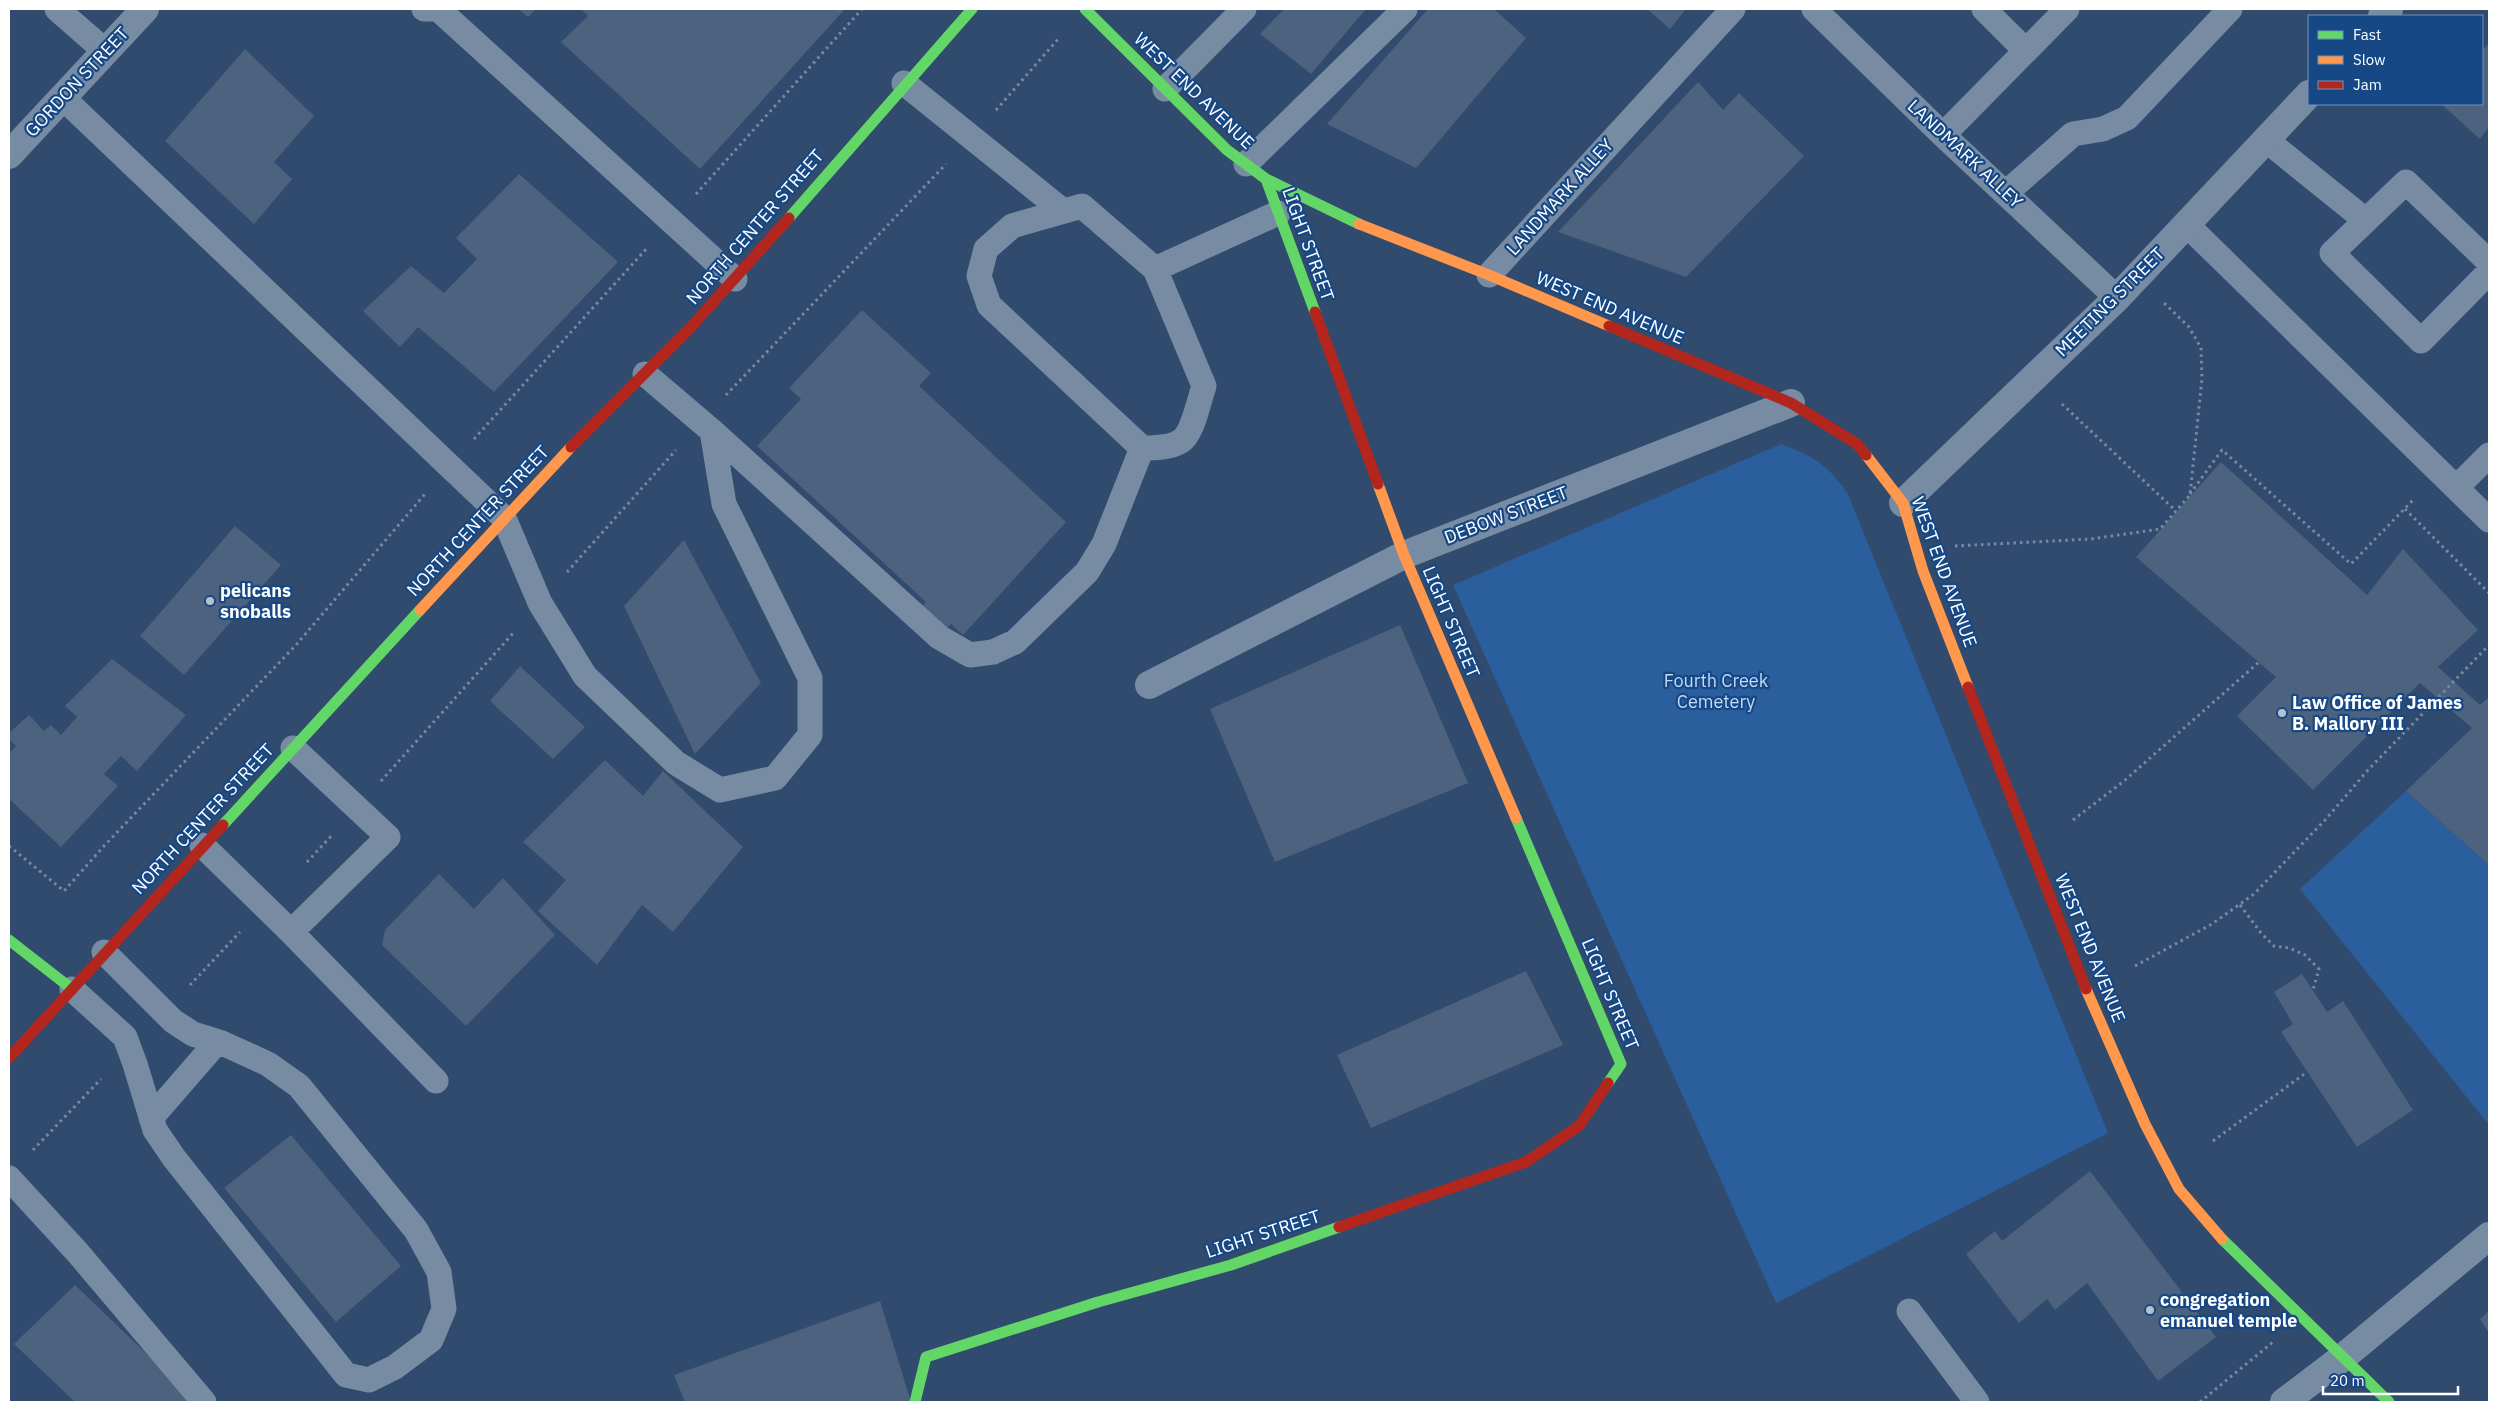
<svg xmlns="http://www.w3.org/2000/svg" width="2498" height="1411" viewBox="0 0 2498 1411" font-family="'IBM Plex Sans',sans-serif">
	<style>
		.green { fill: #2b5e9d }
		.building { fill: #4c627e }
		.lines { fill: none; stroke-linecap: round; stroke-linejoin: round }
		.path { stroke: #778ba3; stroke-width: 3; stroke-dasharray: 2.5 4; stroke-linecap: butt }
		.lane { stroke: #778ba3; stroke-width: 25 }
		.street { stroke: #778ba3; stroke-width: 28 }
		.fast { stroke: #63d668; stroke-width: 11 }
		.slow { stroke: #ff974d; stroke-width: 11 }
		.jam { stroke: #b3261e; stroke-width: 11 }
		.poi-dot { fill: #b7c0cc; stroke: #174886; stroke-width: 2 }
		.labels { text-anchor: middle; stroke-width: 4.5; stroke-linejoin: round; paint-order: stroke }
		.street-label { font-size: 18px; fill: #fff; stroke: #174886 }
		.poi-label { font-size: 18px; font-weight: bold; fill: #fff; stroke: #174886; text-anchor: start }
		.park-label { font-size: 18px; fill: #c2dbfa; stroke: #174886 }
	</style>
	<rect width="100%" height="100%" fill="#304b6d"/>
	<path class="green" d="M 1781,444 C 1813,456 1827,464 1847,492 L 2108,1133 L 1776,1303 L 1453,585 Z
		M 2406,791 L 2489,865 L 2489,1125 L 2300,889 Z"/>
	<path class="building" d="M 518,9 L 536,9 L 528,17 Z
		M 581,9 L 845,9 L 700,169 L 561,42 L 588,16 Z
		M 1284,9 L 1366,9 L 1311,74 L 1260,34 Z
		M 1428,9 L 1494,9 L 1526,38 L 1416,168 L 1327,124 Z
		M 1647,9 L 1686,9 L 1670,29 Z
		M 2489,43 L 2489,127 L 2480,139 L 2441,104 L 2482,104 L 2482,51 Z
		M 245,49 L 314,116 L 274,162 L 292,179 L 254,224 L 165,141 Z
		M 1698,82 L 1723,110 L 1739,93 L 1804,156 L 1686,277 L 1558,232 Z
		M 519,174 L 618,262 L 494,392 L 418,327 L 400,347 L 363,311 L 411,266 L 444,293 L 477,259 L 456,238 Z
		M 862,310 L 931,373 L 919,386 L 1066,522 L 963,635 L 951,624 L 939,637 L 907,623 L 926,602 L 757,446 L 801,399 L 789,388 Z
		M 2221,462 L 2367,595 L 2403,549 L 2478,630 L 2438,667 L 2480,705 L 2489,697 L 2489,865 L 2406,791 L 2472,728 L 2420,683 L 2313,790 L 2237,716 L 2276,677 L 2136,557 Z
		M 235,526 L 281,565 L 184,675 L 140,636 Z
		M 684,540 L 761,683 L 695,754 L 624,606 Z
		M 1400,625 L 1468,783 L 1275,862 L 1210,709 Z
		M 112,659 L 186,715 L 137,771 L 121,756 L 104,774 L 118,786 L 61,847 L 9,799 L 9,753 L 16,746 L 9,739 L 9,733 L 29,715 L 44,731 L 51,725 L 61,735 L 77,717 L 65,706 Z
		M 520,666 L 585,727 L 553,759 L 490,701 Z
		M 605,760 L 643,796 L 663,771 L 743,847 L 673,932 L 642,905 L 597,965 L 538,911 L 566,880 L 523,842 Z
		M 439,874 L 474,909 L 503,878 L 555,935 L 466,1026 L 382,945 L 385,930 Z
		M 1526,971 L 1563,1045 L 1371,1128 L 1337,1055 Z
		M 2302,974 L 2327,1012 L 2343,1001 L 2413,1110 L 2357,1147 L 2281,1032 L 2293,1024 L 2274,992 Z
		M 291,1135 L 401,1266 L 336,1322 L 224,1188 Z
		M 2090,1171 L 2216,1337 L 2158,1381 L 2087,1283 L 2055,1310 L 2047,1299 L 2019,1323 L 1966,1254 L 1995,1231 L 2002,1241 Z
		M 75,1285 L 197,1402 L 75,1402 L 14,1344 Z
		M 880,1301 L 911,1402 L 685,1402 L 674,1375 Z
		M 2489,1311 L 2489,1333 L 2480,1319 Z"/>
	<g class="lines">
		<path class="path" d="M 996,110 L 1059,38
			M 696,194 L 862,9
			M 726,395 L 946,164
			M 2062,404 L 2176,511
			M 474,439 L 648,247
			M 2190,494 L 2222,450 L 2351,564 L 2415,498
			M 2405,509 L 2489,593
			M 1955,546 L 2091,539 L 2160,529 L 2176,511 L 2190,495 L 2202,378 L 2201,348 L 2189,327 L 2163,302
			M 567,572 L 676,450
			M 381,781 L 515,631
			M 2073,820 L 2124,781 L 2259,662
			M 9,846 L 64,891 L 104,846 L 296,645 L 425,494
			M 307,862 L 333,834
			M 2240,905 L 2261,933 L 2274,946 L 2289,948 L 2305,955 L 2319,969 L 2313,990
			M 2135,966 L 2212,924 L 2254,894 L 2326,819 L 2368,770 L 2489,645
			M 190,985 L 240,932
			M 2213,1141 L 2307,1072
			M 33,1150 L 101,1079
			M 2200,1402 L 2273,1342"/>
		<path class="lane" d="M 57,9 L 105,51
			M 424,9 L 438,9 L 735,279
			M 1814,9 L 1943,135 L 2117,298
			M 1984,9 L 2026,51
			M 904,83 L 1063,211
			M 1165,89 L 1244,9
			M 63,98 L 504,518 L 540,603 L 585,676 L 676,763 L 720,790 L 775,778 L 810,735 L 810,678 L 724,504 L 712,431
			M 1943,135 L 2067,9
			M 2266,140 L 2364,219
			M 1246,164 L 1405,9
			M 2007,192 L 2073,134 L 2103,129 L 2127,118 L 2230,9
			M 2186,224 L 2489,520
			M 2489,262 L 2406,182 L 2332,253 L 2421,341 L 2489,272
			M 1489,275 L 1733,9
			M 645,374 L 712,431 L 939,637 L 970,655 L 993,652 L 1015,642 L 1087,572 L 1104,544 L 1142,448 L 989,305 L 979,276 L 986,249 L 1012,226 L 1082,206 L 1155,269 L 1278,213
			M 1142,448 C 1153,448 1171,448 1181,441 C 1193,433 1199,400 1204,386 L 1155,269
			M 2456,488 L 2489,455
			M 202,845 L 291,932 L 388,837 L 293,748
			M 291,932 L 436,1081
			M 72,989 L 125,1037 L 135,1064 L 155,1130 L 174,1158 L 346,1375 L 369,1380 L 395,1367 L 431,1340 L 444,1309 L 439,1272 L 416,1230 L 299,1086 L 268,1064 L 222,1043 L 193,1034 L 173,1021 L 104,952
			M 151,1118 L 217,1042
			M 9,1178 L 78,1253 L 204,1402
			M 1909,1311 L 1977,1402"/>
		<path class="street" d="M 2382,16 L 2389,9
			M 9,155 L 145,9
			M 1903,503 L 2117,298 L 2309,94
			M 1149,685 L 1404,555 L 1791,403
			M 2284,1402 L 2342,1358 L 2489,1236"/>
		<path class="fast" d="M 1085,9 L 1227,150 L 1266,179 L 1359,224
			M 1266,179 L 1315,312
			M 789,218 L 972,9
			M 1516,818 L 1621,1064 L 1608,1083
			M 223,825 L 420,610
			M 9,940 L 72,989
			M 2222,1239 L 2389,1402
			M 915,1402 L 926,1357 L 1098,1302 L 1231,1265 L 1339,1227"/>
		<path class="slow" d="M 1359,224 L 1489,275 L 1609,326
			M 1866,455 L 1903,503 L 1923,571 L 1968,687
			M 1378,484 L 1404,555 L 1516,818
			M 420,610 L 571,447
			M 2086,989 L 2145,1124 L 2179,1189 L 2222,1239"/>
		<path class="jam" d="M 1315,312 L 1378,484
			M 1609,326 L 1791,403 L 1857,444 L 1866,455
			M 571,447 L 691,327 L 789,218
			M 1968,687 L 2086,989
			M 9,1058 L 223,825
			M 1339,1227 L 1526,1162 L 1579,1126 L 1608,1083"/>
	</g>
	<g class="poi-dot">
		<circle cx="210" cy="601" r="5"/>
		<circle cx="2282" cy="713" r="5"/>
		<circle cx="2150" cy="1310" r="5"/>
	</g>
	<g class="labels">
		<g class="street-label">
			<text transform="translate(77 82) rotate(-47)" y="6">GORDON STREET</text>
			<text transform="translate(1194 91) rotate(44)" y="6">WEST END AVENUE</text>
			<text transform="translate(1965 154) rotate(43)" y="6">LANDMARK ALLEY</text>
			<text transform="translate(1560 197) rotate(-48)" y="6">LANDMARK ALLEY</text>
			<text transform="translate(755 227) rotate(-49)" y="6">NORTH CENTER STREET</text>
			<text transform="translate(1308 244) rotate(70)" y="6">LIGHT STREET</text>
			<text transform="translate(2110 302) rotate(-45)" y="6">MEETING STREET</text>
			<text transform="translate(1610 308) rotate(23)" y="6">WEST END AVENUE</text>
			<text transform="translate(1506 515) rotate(-21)" y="6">DEBOW STREET</text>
			<text transform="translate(478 521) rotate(-47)" y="6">NORTH CENTER STREET</text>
			<text transform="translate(1944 572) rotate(70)" y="6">WEST END AVENUE</text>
			<text transform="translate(1451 622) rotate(67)" y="6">LIGHT STREET</text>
			<text transform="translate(203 819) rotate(-47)" y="6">NORTH CENTER STREET</text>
			<text transform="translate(2090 948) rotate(68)" y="6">WEST END AVENUE</text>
			<text transform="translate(1610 994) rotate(67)" y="6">LIGHT STREET</text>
			<text transform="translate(1263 1234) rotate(-18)" y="6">LIGHT STREET</text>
		</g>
		<g class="poi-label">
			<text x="220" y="597">pelicans<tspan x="220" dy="21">snoballs</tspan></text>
			<text x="2292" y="709">Law Office of James<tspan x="2292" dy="21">B. Mallory III</tspan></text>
			<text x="2160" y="1306">congregation<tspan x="2160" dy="21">emanuel temple</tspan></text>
		</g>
		<g class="park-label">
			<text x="1716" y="687">Fourth Creek<tspan x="1716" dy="21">Cemetery</tspan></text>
		</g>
	</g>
	<rect width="2498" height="1411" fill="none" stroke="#ffffff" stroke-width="20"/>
	<rect x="2308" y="15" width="175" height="90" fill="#174886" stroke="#7491b6"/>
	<rect x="2318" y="31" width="25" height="8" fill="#63d668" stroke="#7491b6"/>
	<text x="2353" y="40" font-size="15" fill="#ffffff">Fast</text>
	<rect x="2318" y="56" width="25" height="8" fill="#ff974d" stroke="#7491b6"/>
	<text x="2353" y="65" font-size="15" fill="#ffffff">Slow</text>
	<rect x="2318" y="81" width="25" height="8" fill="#b3261e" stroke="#7491b6"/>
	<text x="2353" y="90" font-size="15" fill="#ffffff">Jam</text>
	<path d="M2323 1386v8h135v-8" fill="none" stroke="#ffffff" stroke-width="2.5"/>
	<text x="2330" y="1386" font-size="15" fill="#ffffff" stroke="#174886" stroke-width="4" paint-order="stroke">20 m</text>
</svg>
